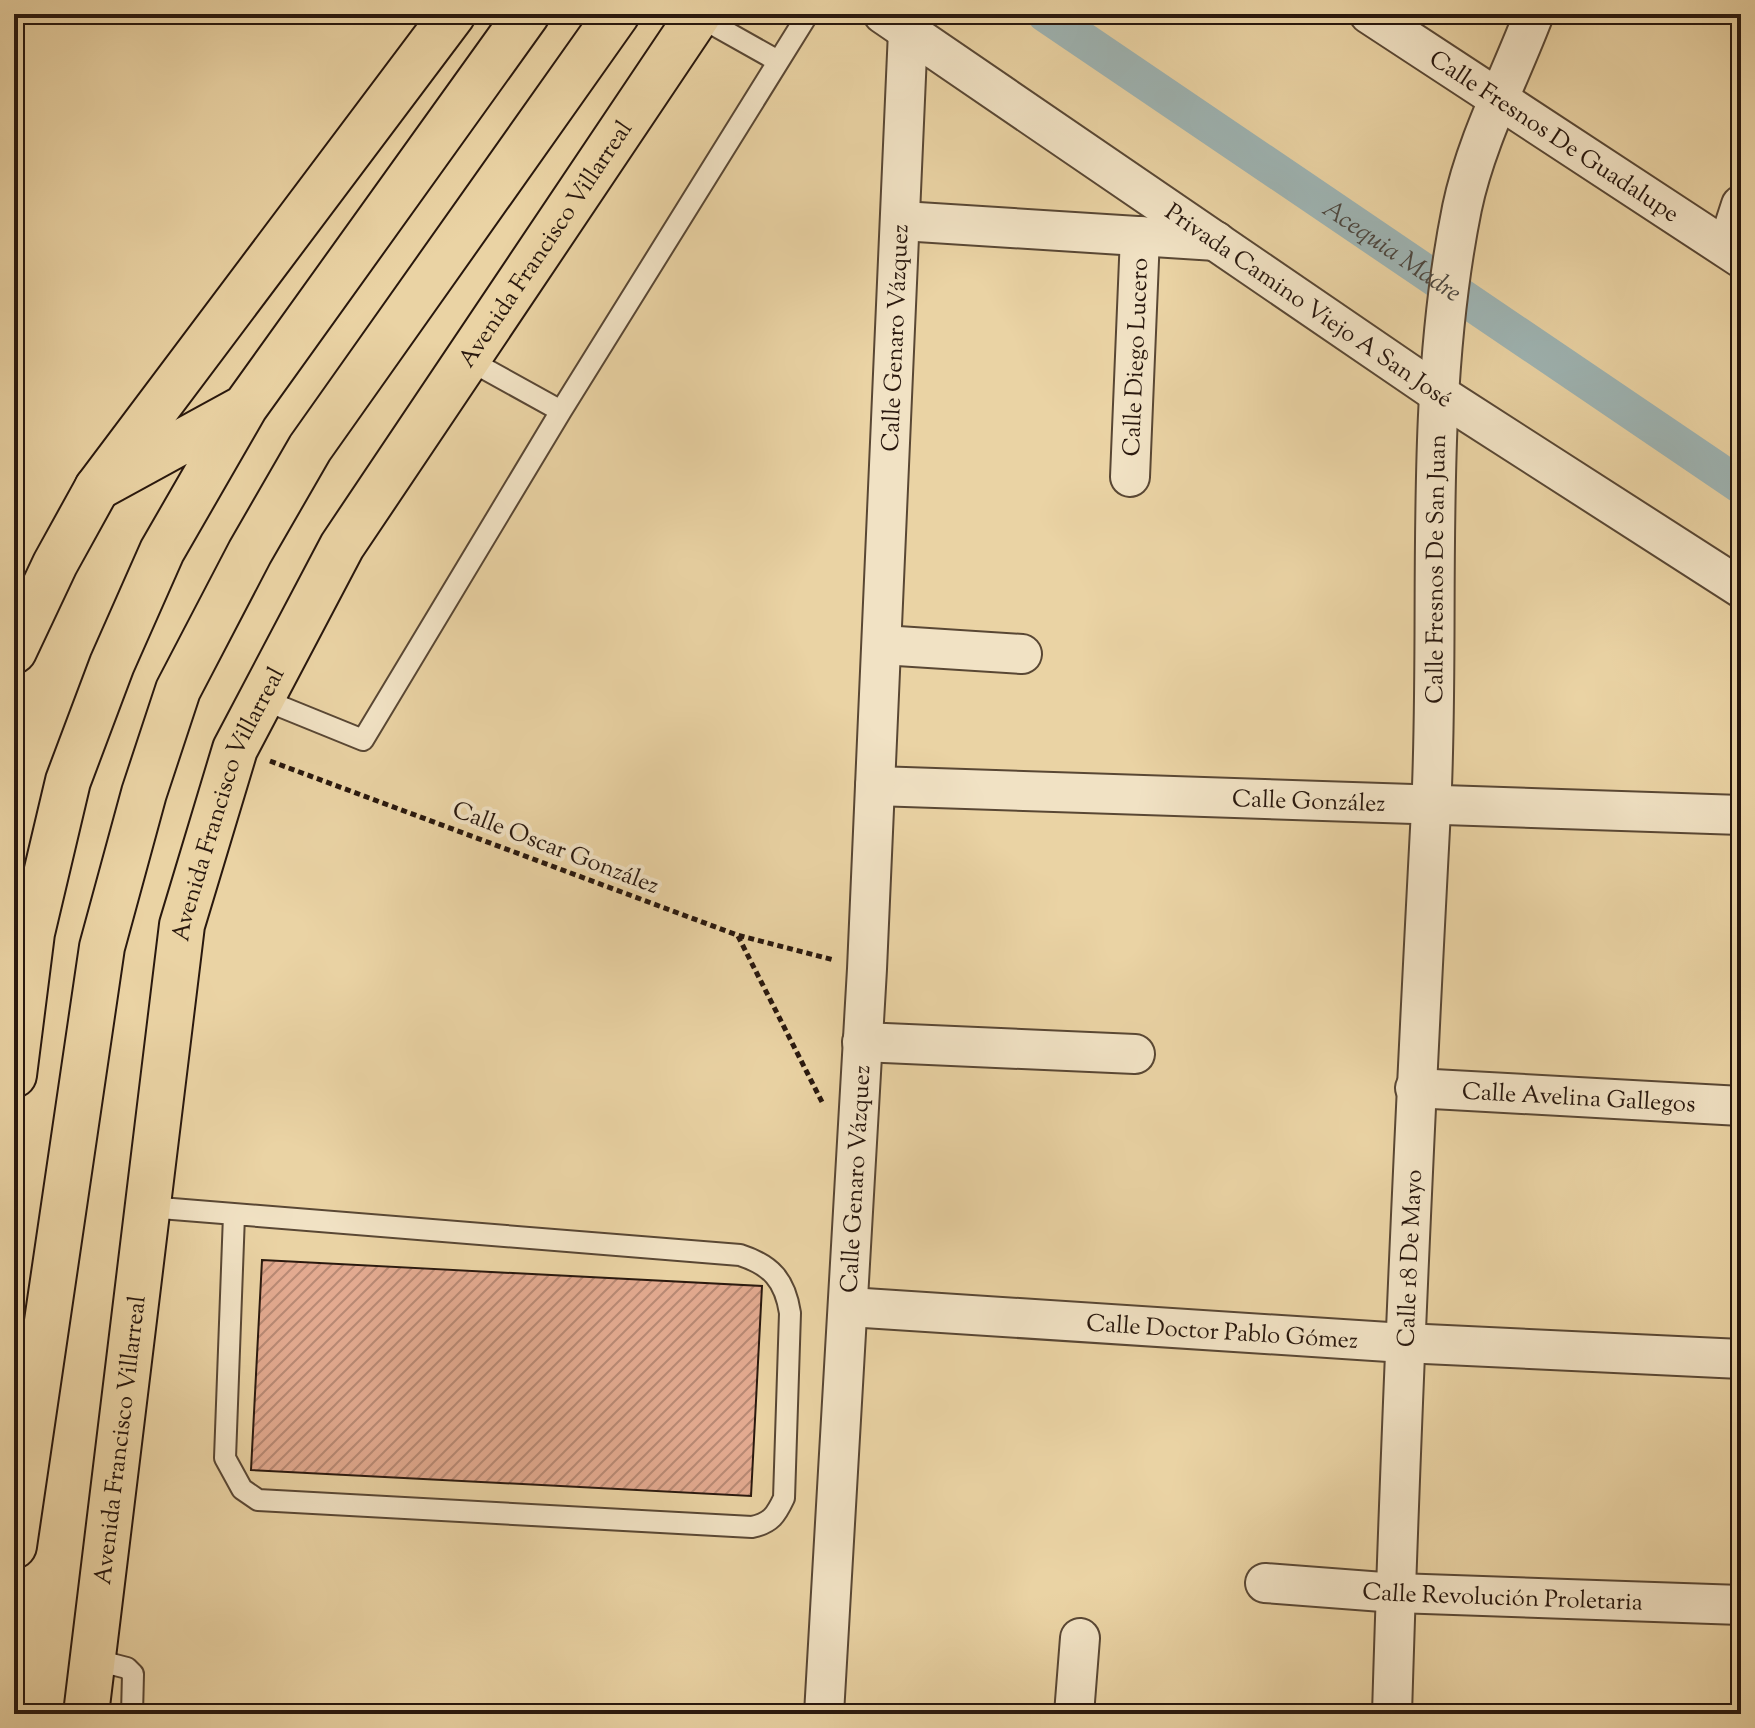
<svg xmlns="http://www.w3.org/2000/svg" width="1755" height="1728" viewBox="0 0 1755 1728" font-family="'Sorts Mill Goudy',serif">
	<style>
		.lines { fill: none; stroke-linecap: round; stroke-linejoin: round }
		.canal { stroke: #9eb4b3; stroke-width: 36 }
		.building { fill: url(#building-hatch); stroke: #29180e; stroke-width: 2 }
		.service-casing { stroke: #594734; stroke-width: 24 }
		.minor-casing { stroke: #594734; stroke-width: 42 }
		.primary-casing { stroke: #29180e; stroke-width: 48 }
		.trunk-casing { stroke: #29180e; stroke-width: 48 }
		.path { stroke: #29180e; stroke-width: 5; stroke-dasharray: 6 4; stroke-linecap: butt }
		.service { stroke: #f1e2c4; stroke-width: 20 }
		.minor { stroke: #f1e2c4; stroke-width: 38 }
		.primary { stroke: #ead3a4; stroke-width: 44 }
		.trunk { stroke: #ead3a4; stroke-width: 44 }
		.labels { text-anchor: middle; stroke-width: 8; stroke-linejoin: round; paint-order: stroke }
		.street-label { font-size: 24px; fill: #29180e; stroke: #f1e2c4 }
		.water-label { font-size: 26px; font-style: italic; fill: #4c4740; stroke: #f1e2c4 }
	</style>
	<defs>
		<pattern id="building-hatch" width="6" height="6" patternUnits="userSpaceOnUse" patternTransform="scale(2)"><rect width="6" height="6" fill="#e3aa90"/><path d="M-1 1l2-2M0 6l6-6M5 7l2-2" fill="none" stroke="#b88974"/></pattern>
	</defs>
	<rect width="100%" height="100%" fill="#ead3a4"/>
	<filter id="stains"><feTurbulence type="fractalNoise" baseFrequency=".0025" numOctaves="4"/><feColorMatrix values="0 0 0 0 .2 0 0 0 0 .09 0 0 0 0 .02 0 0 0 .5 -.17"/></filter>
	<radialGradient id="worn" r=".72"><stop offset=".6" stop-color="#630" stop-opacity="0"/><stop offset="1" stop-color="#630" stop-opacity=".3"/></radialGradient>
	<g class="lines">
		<path class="canal" id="s1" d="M 1045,14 L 1741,486"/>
	</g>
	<path class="building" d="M 262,1260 L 762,1286 L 751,1496 L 251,1470 Z"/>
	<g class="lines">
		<defs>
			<path id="service" d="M 698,16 L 778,61
				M 467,359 L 561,411
				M 262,699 L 363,740 L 561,411 L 808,14
				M 148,1207 L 740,1255 C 771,1265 785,1280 790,1313 L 784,1498 C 776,1515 771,1523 752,1527 L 258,1500 L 242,1489 L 225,1458 L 234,1215
				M 92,1659 L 127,1668 L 133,1674 L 132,1714"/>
			<g id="minor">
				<path id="s2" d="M 883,14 L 1439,394 L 1741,588"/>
				<path id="s3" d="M 1369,14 L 1741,258"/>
				<path d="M 902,221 L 1216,241"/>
				<path d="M 1727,248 L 1741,205"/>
				<path id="s4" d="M 1130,477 L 1140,236"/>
				<path d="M 882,645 L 1022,654"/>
				<path id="s5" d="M 875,786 L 1741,815"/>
				<path d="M 862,1042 L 1135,1054"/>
				<path id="s6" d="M 1415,1088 L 1741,1106"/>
				<path id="s7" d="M 849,1307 L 1404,1343 L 1741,1359"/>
				<path id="s8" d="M 1265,1583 L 1396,1593 L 1741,1605"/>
				<path id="s9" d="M 824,1714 L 867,969 L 908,31"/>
				<path d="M 1074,1714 L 1080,1638"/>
				<path id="s10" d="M 1392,1714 C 1401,1412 1415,1111 1431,810 C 1441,610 1422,405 1462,208 C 1476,141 1510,77 1534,14"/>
			</g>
			<g id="primary">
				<path d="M 14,651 L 55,564 L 97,488 L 453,14"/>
				<path id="s11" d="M 86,1714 L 182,925 L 235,749 L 342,546 L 699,14"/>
			</g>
			<path id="trunk" d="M 97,488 L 245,407
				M 14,1075 L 32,933 L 68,781 L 112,664 L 162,551 L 245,407 L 527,14
				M 14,1546 L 102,947 L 144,793 L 178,690 L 250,552 L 310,448 L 617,14"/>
		</defs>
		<use href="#service" class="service-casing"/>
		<use href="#minor" class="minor-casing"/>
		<use href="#primary" class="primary-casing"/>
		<use href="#trunk" class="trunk-casing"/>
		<path class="path" d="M 270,761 L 737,935 L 834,960
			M 738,936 L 822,1102"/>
		<use href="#service" class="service"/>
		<use href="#minor" class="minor"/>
		<use href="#primary" class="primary"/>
		<use href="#trunk" class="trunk"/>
	</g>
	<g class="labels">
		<g class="street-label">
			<text dy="8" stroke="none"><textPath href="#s3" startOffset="222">Calle Fresnos De Guadalupe</textPath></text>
			<text dy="8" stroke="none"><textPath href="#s11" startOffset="1572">Avenida Francisco Villarreal</textPath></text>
			<text dy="8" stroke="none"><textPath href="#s2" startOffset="516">Privada Camino Viejo A San José</textPath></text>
			<text dy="8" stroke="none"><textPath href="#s9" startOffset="1378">Calle Genaro Vázquez</textPath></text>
			<text dy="8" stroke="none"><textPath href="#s4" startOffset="120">Calle Diego Lucero</textPath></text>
			<text dy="8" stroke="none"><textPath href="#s10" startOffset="1146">Calle Fresnos De San Juan</textPath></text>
			<text dy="8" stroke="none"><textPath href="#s5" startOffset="434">Calle González</textPath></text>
			<text dy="8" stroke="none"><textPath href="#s11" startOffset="924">Avenida Francisco Villarreal</textPath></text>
			<text transform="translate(556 847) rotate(21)" y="8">Calle Oscar González</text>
			<text dy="8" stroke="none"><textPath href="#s6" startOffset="164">Calle Avelina Gallegos</textPath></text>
			<text dy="8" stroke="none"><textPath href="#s9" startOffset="536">Calle Genaro Vázquez</textPath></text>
			<text dy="8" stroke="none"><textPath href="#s10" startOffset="456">Calle 18 De Mayo</textPath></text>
			<text dy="8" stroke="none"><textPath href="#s7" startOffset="374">Calle Doctor Pablo Gómez</textPath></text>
			<text dy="8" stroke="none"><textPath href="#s11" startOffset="276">Avenida Francisco Villarreal</textPath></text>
			<text dy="8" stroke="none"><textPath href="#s8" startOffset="238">Calle Revolución Proletaria</textPath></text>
		</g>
		<g class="water-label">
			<text dy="9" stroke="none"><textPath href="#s1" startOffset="420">Acequia Madre</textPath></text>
		</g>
	</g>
	<rect width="1755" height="1728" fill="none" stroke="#ead3a4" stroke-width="48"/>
	<rect x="16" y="16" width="1723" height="1696" fill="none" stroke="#29180e" stroke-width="4"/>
	<rect x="24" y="24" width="1707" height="1680" fill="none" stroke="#29180e" stroke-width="2"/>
	<rect width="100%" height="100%" filter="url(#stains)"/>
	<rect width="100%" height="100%" fill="url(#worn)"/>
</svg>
